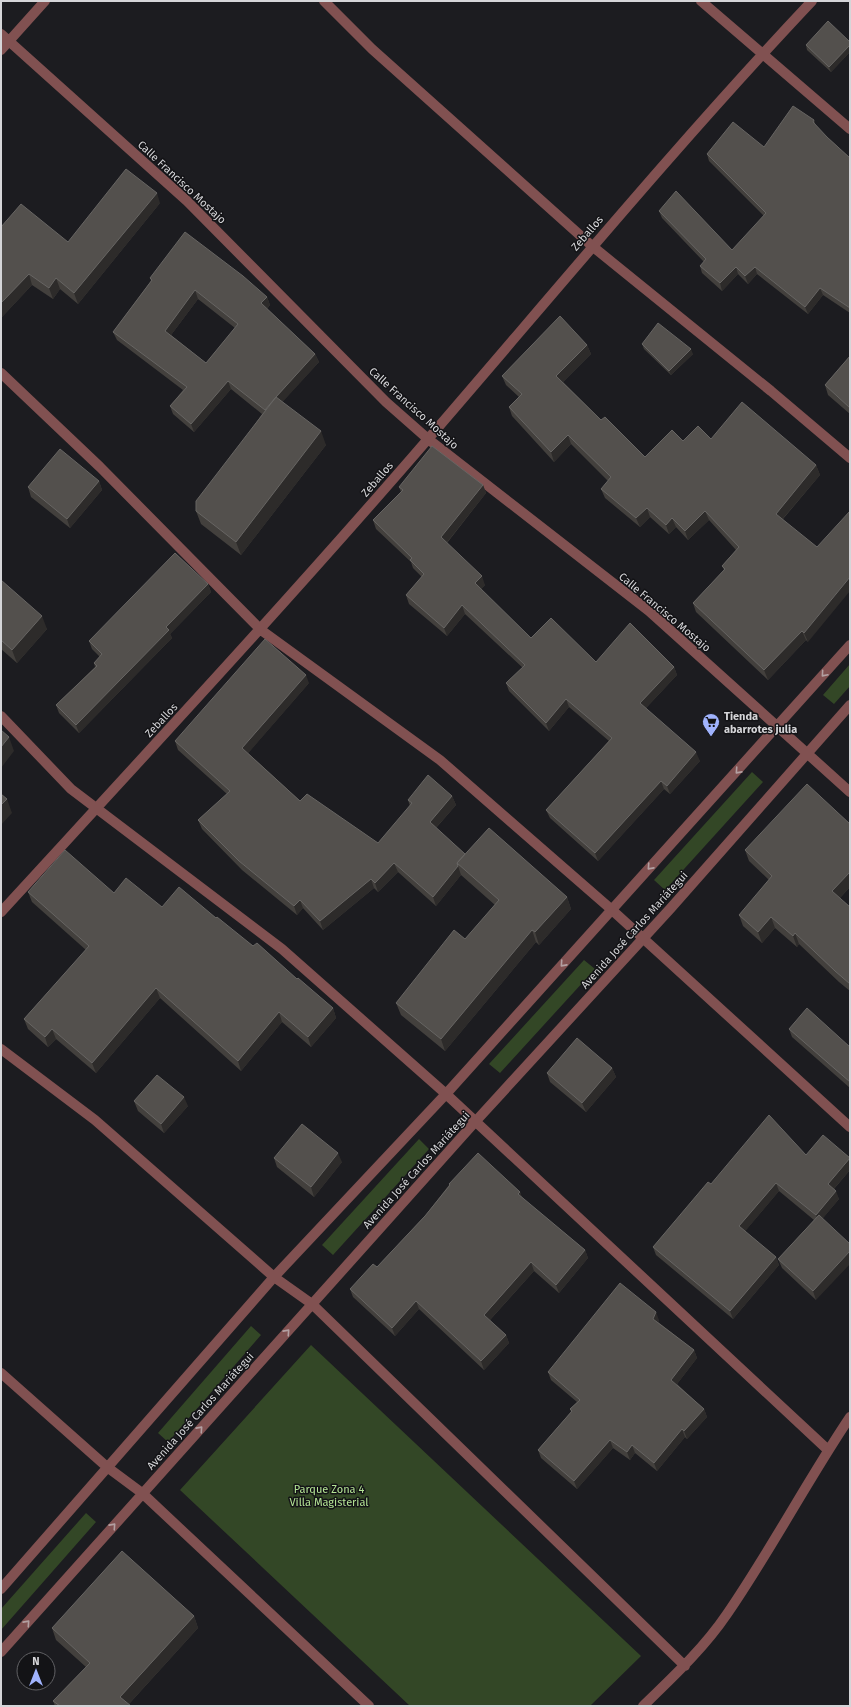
<svg xmlns="http://www.w3.org/2000/svg" width="851" height="1707" viewBox="0 0 851 1707" font-family="'Fira Sans',sans-serif">
	<style>
		.green { fill: #334726 }
		.lines { fill: none; stroke-linecap: round; stroke-linejoin: round }
		.minor { stroke: #815151; stroke-width: 10 }
		.wall { fill: #43403d; fill-rule: evenodd }
		.shaded-wall { fill: #2d2b2a }
		.building { fill: #53504d; stroke: #676563; fill-rule: evenodd }
		.oneway { stroke: #b3a0a2 }
		.labels { text-anchor: middle; stroke-width: 3; stroke-linejoin: round; paint-order: stroke }
		.street-label { font-size: 11px; fill: #d5d5d8; stroke: #131316 }
		.poi-label { font-size: 11px; font-weight: bold; fill: #d5d5d8; stroke: #131316; text-anchor: start }
		.park-label { font-size: 11px; fill: #b4e495; stroke: #131316 }
	</style>
	<rect width="100%" height="100%" fill="#1c1c20"/>
	<path class="green" d="M 850,664 L 850,686 L 834,704 L 823,695 Z
		M 752,772 L 763,782 L 665,890 L 654,880 Z
		M 584,960 L 595,969 L 500,1073 L 489,1064 Z
		M 419,1139 L 429,1149 L 333,1255 L 322,1245 Z
		M 251,1326 L 261,1335 L 168,1442 L 158,1433 Z
		M 311,1345 L 641,1656 L 590,1706 L 410,1706 L 180,1490 Z
		M 86,1513 L 96,1522 L 1,1630 L 1,1609 Z"/>
	<g class="lines">
		<path class="minor" d="M 324,1 L 372,49 L 592,246 L 771,391 L 850,458
			M 701,1 L 850,129
			M 1,34 L 187,201 L 386,402 L 428,439 L 649,611 L 850,792
			M 1,50 L 45,1
			M 1,373 L 100,467 L 261,630 L 440,760 L 612,910 L 850,1127
			M 1,716 L 71,789 L 282,949 L 446,1094 L 828,1450
			M 1,912 C 145,755 289,600 428,439 C 555,292 679,142 812,1
			M 1,1049 L 95,1120 L 274,1277 L 312,1304 L 685,1666
			M 1,1373 L 107,1467 L 142,1493 L 369,1706
			M 1,1589 L 274,1277 L 446,1094 L 850,645
			M 1,1652 L 475,1122 L 670,909 L 850,705
			M 643,1706 C 673,1677 704,1648 727,1614 C 771,1550 807,1481 850,1417"/>
	</g>
	<path class="wall" d="M 850,42 L 850,52 L 831,72 L 807,50 L 806,45 Z
		M 814,120 L 816,126 L 827,137 L 850,158 L 850,313 L 823,295 L 808,314 L 757,274 L 748,284 L 738,274 L 722,291 L 702,273 L 700,266 L 704,262 L 662,218 L 659,211 L 732,250 L 764,216 L 709,161 L 707,154 L 764,147 Z
		M 160,203 L 78,304 L 60,289 L 53,299 L 32,285 L 1,318 L 1,227 L 68,242 Z
		M 150,278 L 267,297 L 270,305 L 267,309 L 315,354 L 319,362 L 282,402 L 326,445 L 241,555 L 201,524 L 196,511 L 262,414 L 231,389 L 194,432 L 173,414 L 170,406 L 183,390 L 117,340 L 113,332 L 151,281 ZM 198,299 L 235,328 L 206,363 L 171,335 Z
		M 642,344 L 693,354 L 671,375 L 644,349 Z
		M 587,345 L 591,354 L 563,382 L 601,420 L 645,457 L 683,441 L 711,439 L 816,465 L 820,475 L 783,519 L 808,642 L 806,640 L 768,680 L 696,612 L 693,603 L 724,570 L 722,566 L 736,550 L 709,520 L 688,540 L 676,527 L 669,534 L 650,517 L 640,527 L 605,498 L 601,489 L 608,481 L 571,444 L 554,462 L 512,416 L 509,407 L 519,397 L 506,385 L 502,376 Z
		M 850,356 L 850,414 L 828,395 L 825,385 Z
		M 99,481 L 102,490 L 70,528 L 31,497 L 28,487 Z
		M 483,485 L 486,493 L 447,543 L 485,585 L 481,589 L 531,638 L 596,662 L 674,667 L 677,675 L 646,708 L 700,761 L 670,794 L 664,789 L 598,861 L 550,818 L 546,810 L 609,741 L 569,707 L 549,731 L 509,691 L 506,683 L 523,668 L 465,614 L 447,636 L 409,604 L 406,595 L 422,577 L 413,568 L 411,562 L 376,529 L 373,520 L 401,492 L 399,487 Z
		M 1,580 L 47,629 L 17,663 L 1,649 Z
		M 208,584 L 211,592 L 170,634 L 172,638 L 79,733 L 59,713 L 56,705 L 95,667 L 94,663 L 100,657 L 92,649 L 89,641 Z
		M 309,683 L 248,753 L 300,801 L 378,843 L 410,806 L 408,800 L 452,796 L 456,805 L 436,828 L 465,854 L 567,897 L 571,909 L 539,945 L 536,942 L 445,1051 L 401,1015 L 396,1003 L 465,939 L 495,905 L 461,875 L 436,906 L 398,872 L 378,892 L 374,888 L 323,930 L 303,908 L 297,915 L 242,870 L 202,829 L 198,820 L 227,794 L 178,750 L 175,741 Z
		M 850,824 L 850,887 L 840,898 L 850,907 L 850,991 L 839,982 L 799,944 L 797,947 L 775,928 L 762,943 L 743,926 L 739,915 L 769,880 L 749,861 L 745,850 Z
		M 28,892 L 114,893 L 162,907 L 216,918 L 297,979 L 333,1008 L 336,1018 L 311,1047 L 282,1022 L 241,1071 L 160,998 L 96,1073 L 56,1039 L 48,1047 L 28,1029 L 24,1019 L 86,950 L 32,902 Z
		M 789,1029 L 850,1047 L 850,1088 L 792,1037 Z
		M 612,1068 L 616,1077 L 586,1112 L 550,1082 L 547,1073 Z
		M 134,1101 L 188,1106 L 164,1133 L 138,1111 Z
		M 806,1155 L 850,1158 L 850,1170 L 834,1189 L 839,1199 L 822,1219 L 816,1300 L 782,1268 L 778,1259 L 814,1220 L 779,1191 L 745,1231 L 776,1257 L 779,1265 L 733,1319 L 656,1255 L 653,1247 L 711,1184 Z
		M 274,1158 L 342,1162 L 314,1197 L 277,1167 Z
		M 449,1184 L 520,1192 L 522,1198 L 585,1250 L 588,1258 L 559,1293 L 534,1271 L 490,1320 L 506,1335 L 509,1343 L 484,1370 L 419,1309 L 395,1336 L 353,1297 L 350,1289 L 377,1267 L 425,1216 L 449,1185 Z
		M 659,1320 L 658,1322 L 694,1350 L 697,1358 L 677,1384 L 704,1409 L 707,1417 L 687,1439 L 685,1437 L 657,1471 L 635,1453 L 630,1460 L 613,1448 L 577,1489 L 541,1458 L 538,1450 L 571,1412 L 570,1409 L 577,1402 L 551,1380 L 548,1372 Z
		M 194,1616 L 198,1628 L 129,1704 L 131,1706 L 55,1706 L 53,1701 L 86,1667 L 56,1640 L 52,1628 Z"/>
	<path class="shaded-wall" d="M 850,45 L 850,52 L 831,72 L 829,67 Z
		M 157,193 L 160,203 L 78,304 L 74,293 Z
		M 736,267 L 738,274 L 722,291 L 720,283 Z
		M 755,267 L 757,274 L 748,284 L 745,276 Z
		M 29,274 L 32,285 L 1,318 L 1,303 Z
		M 56,278 L 60,289 L 53,299 L 49,288 Z
		M 820,288 L 823,295 L 808,314 L 805,307 Z
		M 195,290 L 198,299 L 168,339 L 165,331 Z
		M 267,297 L 270,305 L 264,312 L 261,303 Z
		M 587,345 L 591,354 L 560,385 L 556,376 Z
		M 691,349 L 693,354 L 671,375 L 669,371 Z
		M 315,354 L 319,362 L 268,418 L 265,410 Z
		M 228,381 L 231,389 L 194,432 L 191,424 Z
		M 321,431 L 326,445 L 241,555 L 236,542 Z
		M 568,435 L 571,444 L 554,462 L 551,452 Z
		M 816,465 L 820,475 L 779,523 L 776,514 Z
		M 99,481 L 102,490 L 70,528 L 67,519 Z
		M 483,485 L 486,493 L 444,546 L 441,537 Z
		M 647,508 L 650,517 L 640,527 L 636,518 Z
		M 705,511 L 709,520 L 688,540 L 685,531 Z
		M 672,518 L 676,527 L 669,534 L 666,525 Z
		M 482,576 L 485,585 L 478,592 L 475,583 Z
		M 850,577 L 850,591 L 808,642 L 804,633 Z
		M 208,584 L 211,592 L 170,634 L 172,638 L 79,733 L 76,725 L 166,627 Z
		M 462,605 L 465,614 L 447,636 L 444,628 Z
		M 42,616 L 47,629 L 17,663 L 12,650 Z
		M 802,631 L 806,640 L 768,680 L 764,670 Z
		M 674,667 L 677,675 L 643,711 L 640,703 Z
		M 306,675 L 309,683 L 245,757 L 242,748 Z
		M 566,699 L 569,707 L 549,731 L 546,723 Z
		M 9,737 L 14,751 L 1,768 L 1,747 Z
		M 696,752 L 700,761 L 670,794 L 667,786 Z
		M 661,781 L 664,789 L 598,861 L 595,853 Z
		M 452,796 L 456,805 L 433,831 L 430,822 Z
		M 7,799 L 12,813 L 1,825 L 1,805 Z
		M 394,863 L 398,872 L 378,892 L 375,883 Z
		M 458,866 L 461,875 L 436,906 L 433,897 Z
		M 850,872 L 850,887 L 836,902 L 832,891 Z
		M 371,879 L 374,888 L 323,930 L 320,921 Z
		M 567,897 L 571,909 L 539,945 L 535,932 Z
		M 300,900 L 303,908 L 297,915 L 294,906 Z
		M 771,917 L 775,928 L 762,943 L 758,932 Z
		M 532,930 L 536,942 L 445,1051 L 441,1039 Z
		M 795,933 L 799,944 L 797,947 L 793,936 Z
		M 156,988 L 160,998 L 96,1073 L 92,1063 Z
		M 333,1008 L 336,1018 L 311,1047 L 308,1037 Z
		M 279,1012 L 282,1022 L 241,1071 L 238,1061 Z
		M 52,1029 L 56,1039 L 48,1047 L 45,1037 Z
		M 612,1068 L 616,1077 L 586,1112 L 582,1103 Z
		M 184,1097 L 188,1106 L 164,1133 L 161,1124 Z
		M 338,1153 L 342,1162 L 314,1197 L 311,1187 Z
		M 850,1158 L 850,1170 L 831,1192 L 828,1184 Z
		M 776,1183 L 779,1191 L 742,1235 L 739,1226 Z
		M 836,1191 L 839,1199 L 819,1223 L 816,1215 Z
		M 520,1192 L 523,1200 L 518,1194 Z
		M 585,1250 L 588,1258 L 559,1293 L 556,1285 Z
		M 850,1251 L 850,1264 L 816,1300 L 813,1291 Z
		M 776,1257 L 779,1265 L 733,1319 L 730,1311 Z
		M 531,1262 L 534,1271 L 487,1323 L 484,1315 Z
		M 416,1301 L 419,1309 L 395,1336 L 392,1328 Z
		M 656,1312 L 659,1320 L 656,1327 L 653,1319 Z
		M 506,1335 L 509,1343 L 484,1370 L 481,1361 Z
		M 694,1350 L 697,1358 L 674,1388 L 671,1380 Z
		M 704,1409 L 707,1417 L 687,1439 L 684,1431 Z
		M 682,1429 L 685,1437 L 657,1471 L 654,1463 Z
		M 610,1440 L 613,1448 L 577,1489 L 574,1481 Z
		M 632,1445 L 635,1453 L 630,1460 L 627,1452 Z
		M 194,1616 L 198,1628 L 127,1706 L 120,1697 Z"/>
	<path class="building" d="M 828,21 L 850,42 L 850,45 L 829,67 L 806,45 Z
		M 793,106 L 814,120 L 813,122 L 827,137 L 850,158 L 850,308 L 820,288 L 805,307 L 755,267 L 745,276 L 736,267 L 720,283 L 700,266 L 706,259 L 659,211 L 676,191 L 732,250 L 766,213 L 707,154 L 733,122 L 764,147 Z
		M 126,169 L 157,193 L 74,293 L 56,278 L 49,288 L 29,274 L 1,303 L 1,230 L 2,229 L 1,229 L 1,227 L 21,204 L 68,242 Z
		M 185,232 L 243,276 L 267,297 L 261,303 L 315,354 L 276,397 L 265,410 L 228,381 L 191,424 L 170,406 L 187,387 L 113,332 L 152,280 L 150,278 ZM 195,290 L 238,324 L 206,363 L 165,331 Z
		M 560,316 L 587,345 L 556,376 L 601,420 L 605,417 L 645,457 L 672,430 L 683,441 L 698,426 L 711,439 L 742,402 L 816,465 L 776,514 L 817,547 L 850,511 L 850,577 L 804,633 L 802,631 L 764,670 L 693,603 L 725,569 L 722,566 L 739,547 L 705,511 L 685,531 L 672,518 L 666,525 L 647,508 L 636,518 L 601,489 L 611,477 L 568,435 L 551,452 L 509,407 L 522,394 L 502,376 Z
		M 658,323 L 691,349 L 669,371 L 642,344 Z
		M 850,356 L 850,408 L 825,385 Z
		M 276,397 L 321,431 L 236,542 L 196,511 L 196,501 Z
		M 432,446 L 483,485 L 441,537 L 482,576 L 475,583 L 531,638 L 551,618 L 596,662 L 630,623 L 674,667 L 640,703 L 696,752 L 667,786 L 661,781 L 595,853 L 546,810 L 612,738 L 566,699 L 546,723 L 506,683 L 525,665 L 462,605 L 444,628 L 406,595 L 424,574 L 410,560 L 412,558 L 373,520 L 403,490 L 399,487 Z
		M 60,449 L 99,481 L 67,519 L 28,487 Z
		M 175,553 L 208,584 L 166,627 L 169,630 L 76,725 L 56,705 L 97,666 L 94,663 L 102,654 L 89,641 Z
		M 1,580 L 42,616 L 12,650 L 1,640 Z
		M 265,639 L 306,675 L 242,748 L 300,801 L 307,794 L 378,843 L 412,803 L 408,800 L 428,775 L 452,796 L 430,822 L 465,854 L 457,863 L 458,866 L 433,897 L 394,863 L 375,883 L 371,879 L 320,921 L 300,900 L 294,906 L 239,861 L 198,820 L 230,791 L 175,741 Z
		M 1,730 L 9,737 L 1,747 Z
		M 807,784 L 850,824 L 850,872 L 832,891 L 850,907 L 850,984 L 835,971 L 795,933 L 793,936 L 771,917 L 758,932 L 739,915 L 772,876 L 745,850 Z
		M 1,794 L 7,799 L 1,805 Z
		M 489,828 L 567,897 L 535,932 L 532,930 L 441,1039 L 396,1003 L 454,930 L 465,939 L 499,900 L 457,863 Z
		M 65,850 L 114,893 L 126,878 L 162,907 L 179,887 L 216,918 L 217,917 L 253,946 L 257,943 L 297,979 L 298,978 L 333,1008 L 308,1037 L 279,1012 L 238,1061 L 156,988 L 92,1063 L 52,1029 L 45,1037 L 24,1019 L 89,946 L 28,892 Z
		M 807,1008 L 850,1047 L 850,1082 L 789,1029 Z
		M 577,1038 L 612,1068 L 582,1103 L 547,1073 Z
		M 157,1075 L 184,1097 L 161,1124 L 134,1101 Z
		M 769,1115 L 806,1155 L 823,1135 L 850,1158 L 828,1184 L 836,1191 L 816,1215 L 776,1183 L 739,1226 L 776,1257 L 730,1311 L 653,1247 L 708,1182 L 711,1184 Z
		M 302,1124 L 338,1153 L 311,1187 L 274,1158 Z
		M 478,1153 L 520,1192 L 518,1194 L 585,1250 L 556,1285 L 531,1262 L 484,1315 L 506,1335 L 481,1361 L 416,1301 L 392,1328 L 350,1289 L 373,1264 L 377,1267 L 425,1216 L 450,1185 L 449,1184 Z
		M 819,1215 L 850,1244 L 850,1251 L 813,1291 L 778,1259 Z
		M 620,1283 L 656,1312 L 653,1319 L 694,1350 L 671,1380 L 704,1409 L 684,1431 L 682,1429 L 654,1463 L 632,1445 L 627,1452 L 610,1440 L 574,1481 L 538,1450 L 572,1411 L 570,1409 L 580,1400 L 548,1372 Z
		M 122,1551 L 194,1616 L 120,1697 L 131,1706 L 60,1706 L 53,1701 L 90,1663 L 52,1628 Z"/>
	<defs><path id="oneway-chevron" d="M-2-3.5L2.5 0L-2 3.5" fill="none" stroke-width="1.6" stroke-linecap="round" stroke-linejoin="round"/></defs>
	<g class="oneway">
		<use href="#oneway-chevron" transform="translate(824 674) rotate(131)"/>
		<use href="#oneway-chevron" transform="translate(738 771) rotate(132)"/>
		<use href="#oneway-chevron" transform="translate(650 867) rotate(132)"/>
		<use href="#oneway-chevron" transform="translate(563 964) rotate(132)"/>
		<use href="#oneway-chevron" transform="translate(287 1332) rotate(-48)"/>
		<use href="#oneway-chevron" transform="translate(200 1429) rotate(-48)"/>
		<use href="#oneway-chevron" transform="translate(113 1526) rotate(-48)"/>
		<use href="#oneway-chevron" transform="translate(27 1623) rotate(-48)"/>
	</g>
	<defs>
		<symbol id="supermarket-pin" viewBox="-11 -11 22 30"><path d="M0 17L-7.5 6A9.5 9.5 0 1 1 7.5 6Z" fill="#a0b3fd" stroke="#131316"/><path d="M-6-5.5h2.5l.6 2H6L4.5 2H-2.5L-4.4-4H-6ZM-1.5 3.2a1.3 1.3 0 1 0 .1 0ZM3 3.2a1.3 1.3 0 1 0 .1 0Z" fill="#111"/></symbol>
	</defs>
	<g fill-rule="evenodd">
		<use href="#supermarket-pin" x="701" y="712" width="20" height="27"/>
	</g>
	<g class="labels">
		<g class="street-label">
			<text transform="translate(182 182) rotate(43)" y="4">Calle Francisco Mostajo</text>
			<text transform="translate(587 233) rotate(-49)" y="4">Zeballos</text>
			<text transform="translate(414 408) rotate(42)" y="4">Calle Francisco Mostajo</text>
			<text transform="translate(377 479) rotate(-49)" y="4">Zeballos</text>
			<text transform="translate(665 612) rotate(40)" y="4">Calle Francisco Mostajo</text>
			<text transform="translate(161 720) rotate(-47)" y="4">Zeballos</text>
			<text transform="translate(634 930) rotate(-48)" y="4">Avenida José Carlos Mariátegui</text>
			<text transform="translate(416 1170) rotate(-48)" y="4">Avenida José Carlos Mariátegui</text>
			<text transform="translate(200 1411) rotate(-48)" y="4">Avenida José Carlos Mariátegui</text>
		</g>
		<g class="poi-label">
			<text x="724" y="720">Tienda<tspan x="724" dy="13">abarrotes julia</tspan></text>
		</g>
		<g class="park-label">
			<text x="329" y="1493">Parque Zona 4<tspan x="329" dy="13">Villa Magisterial</tspan></text>
		</g>
	</g>
	<rect width="851" height="1707" fill="none" stroke="#d5d5d8" stroke-width="4"/>
	<g transform="translate(36 1671)"><circle r="19" fill="#131316" stroke="#616164"/>
	<path d="M0-3L7 15L0 10L-7 15Z" fill="#a0b3fd"/>
	<text y="-6" font-size="11" font-weight="bold" text-anchor="middle" fill="#d5d5d8">N</text>
	</g>
</svg>
